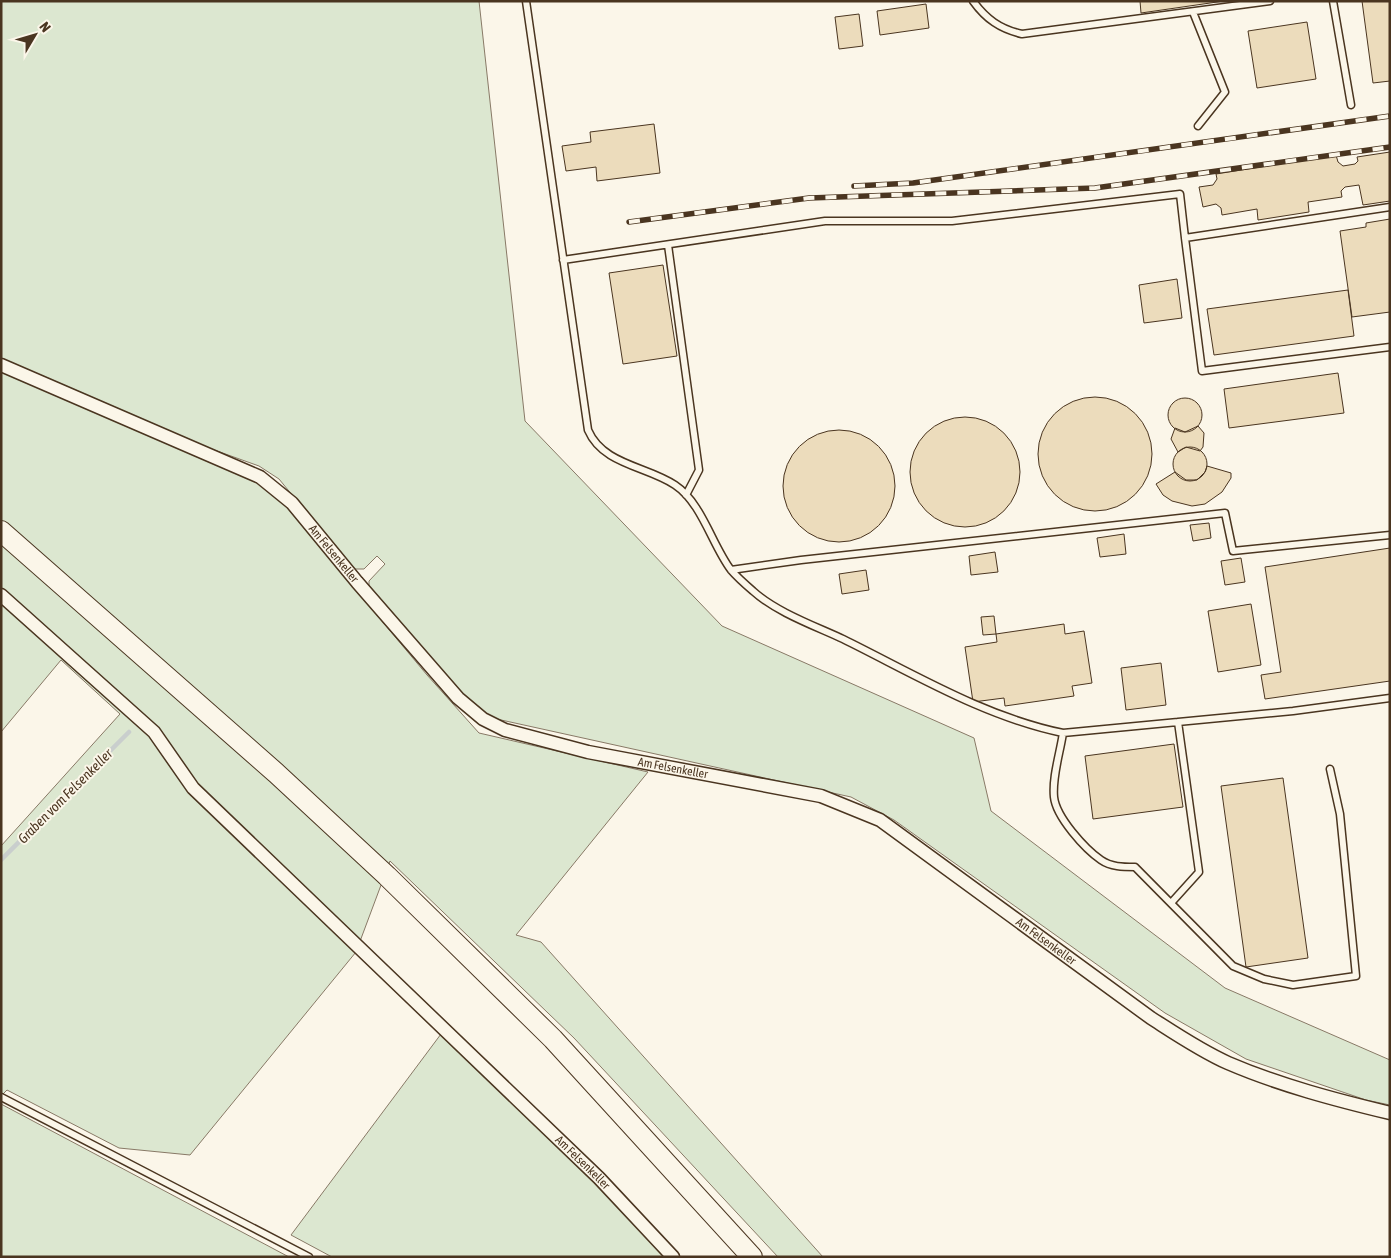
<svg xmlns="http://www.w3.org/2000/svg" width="1391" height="1258" viewBox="0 0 1391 1258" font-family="'Asap Condensed',sans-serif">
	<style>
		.green { fill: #dce7d0; stroke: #887966 }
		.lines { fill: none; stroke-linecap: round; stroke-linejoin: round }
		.stream { stroke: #c9cecd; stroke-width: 4.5 }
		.building { fill: #ecdcbc; stroke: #4a3520 }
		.service-casing { stroke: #4a3520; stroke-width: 9 }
		.minor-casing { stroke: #4a3520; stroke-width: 15 }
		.primary-casing { stroke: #4a3520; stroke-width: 22 }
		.service { stroke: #fbf6e9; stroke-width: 6 }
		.minor { stroke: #fbf6e9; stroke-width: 12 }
		.primary { stroke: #fbf6e9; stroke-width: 20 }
		.rail-casing { stroke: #4a3520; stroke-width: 5.5 }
		.rail { stroke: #fbf6e9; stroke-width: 4; stroke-dasharray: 11; stroke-linecap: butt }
		.labels { text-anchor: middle; stroke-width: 4; stroke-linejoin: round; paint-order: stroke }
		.street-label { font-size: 12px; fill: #4a3520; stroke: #fbf6e9 }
		.water-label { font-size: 14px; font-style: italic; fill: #4a3520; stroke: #fbf6e9 }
	</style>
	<rect width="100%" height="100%" fill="#fbf6e9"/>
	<path class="green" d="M 1,1 L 479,1 L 525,421 L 722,626 L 974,738 L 991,811 L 1225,988 L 1390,1060 L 1390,1105 L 1366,1100 L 1246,1059 L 1165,1013 L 894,820 L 851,797 L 483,716 L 369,589 L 369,581 L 385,564 L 377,556 L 364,569 L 353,569 L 279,479 L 259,466 L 203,446 L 1,359 Z
		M 1,368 L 88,405 L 262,485 L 279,498 L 300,523 L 427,675 L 479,733 L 648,772 L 516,935 L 541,942 L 823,1257 L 778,1257 L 574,1038 L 390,861 L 356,952 L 190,1155 L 119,1148 L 7,1090 L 1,1096 L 1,846 L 120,714 L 61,660 L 1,732 Z
		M 441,1034 L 588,1174 L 666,1257 L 332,1257 L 291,1235 Z
		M 1,1104 L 289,1257 L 1,1257 Z"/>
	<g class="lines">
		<path class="stream" d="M 1,860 L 129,732"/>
	</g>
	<path class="building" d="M 1140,1 L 1224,1 L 1141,13 Z
		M 1362,1 L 1390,1 L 1390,81 L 1373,83 Z
		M 926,4 L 929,28 L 880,35 L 877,11 Z
		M 859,14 L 863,46 L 839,49 L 835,17 Z
		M 1307,22 L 1316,79 L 1257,88 L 1248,31 Z
		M 654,124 L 660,173 L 597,181 L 596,167 L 566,171 L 562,146 L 591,142 L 590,132 Z
		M 1390,152 L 1390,201 L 1363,205 L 1359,185 L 1345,187 L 1341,191 L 1342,197 L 1308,202 L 1309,212 L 1258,220 L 1257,209 L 1222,215 L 1221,208 L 1216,204 L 1203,207 L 1199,187 L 1213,185 L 1217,179 L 1216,174 L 1336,155 L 1338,162 L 1343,166 L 1355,164 L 1358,161 L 1357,157 Z
		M 1390,219 L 1390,312 L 1352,317 L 1340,231 L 1366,227 L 1366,223 Z
		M 663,265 L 677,356 L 623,364 L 609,273 Z
		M 1177,279 L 1182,318 L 1144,323 L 1139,285 Z
		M 1348,290 L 1354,336 L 1214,355 L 1207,309 Z
		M 1338,373 L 1344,413 L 1229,428 L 1224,389 Z
		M1038 454a57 57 0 1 1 114 0a57 57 0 1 1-114 0Z
		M1168 415a17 17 0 1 1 34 0a17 17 0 1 1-34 0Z
		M910 472a55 55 0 1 1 110 0a55 55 0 1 1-110 0Z
		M 1198,426 L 1204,433 L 1203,447 L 1200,451 L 1186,447 L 1178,452 L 1171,439 L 1175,428 L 1185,432 Z
		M783 486a56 56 0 1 1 112 0a56 56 0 1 1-112 0Z
		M1173 464a17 17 0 1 1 34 0a17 17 0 1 1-34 0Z
		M 1207,466 L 1231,473 L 1231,478 L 1222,492 L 1205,504 L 1192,506 L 1172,501 L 1163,495 L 1156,484 L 1175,472 L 1186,480 L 1197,480 L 1205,472 Z
		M 1209,523 L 1211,538 L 1193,541 L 1190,525 Z
		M 1124,534 L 1126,554 L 1100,557 L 1097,538 Z
		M 1390,548 L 1390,681 L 1265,699 L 1261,675 L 1281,672 L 1265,567 Z
		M 995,552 L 998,572 L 971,575 L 969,556 Z
		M 1241,558 L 1245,582 L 1225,585 L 1221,561 Z
		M 866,570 L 869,590 L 842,594 L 839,574 Z
		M 1251,604 L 1261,665 L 1218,672 L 1208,611 Z
		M 994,616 L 996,634 L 983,635 L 981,617 Z
		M 1064,624 L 1065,634 L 1084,631 L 1092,683 L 1072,686 L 1074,696 L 1005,706 L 1004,698 L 973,702 L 965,647 L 997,642 L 996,634 Z
		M 1161,663 L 1166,705 L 1126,710 L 1121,668 Z
		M 1174,744 L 1183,807 L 1093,819 L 1085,756 Z
		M 1283,778 L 1308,958 L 1246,967 L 1221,786 Z"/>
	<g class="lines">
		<defs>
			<path id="service" d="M 526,1 L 588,430 C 603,465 647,466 675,485 C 702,503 712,545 731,570 C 737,577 746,585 753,591 C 776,612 815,626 843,639 C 914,674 985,717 1063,733 L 1293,711 L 1390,698
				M 973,1 C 986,19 1000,29 1022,34 L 1270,1
				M 1333,1 L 1351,105
				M 1193,12 L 1225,92 L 1198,126
				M 1390,207 L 1185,238 L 1202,371 L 1390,347
				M 668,245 L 699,470 L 686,495
				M 563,260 L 825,221 L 952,221 L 1180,194 L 1185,238
				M 731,570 L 801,560 L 1225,513 L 1233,551 L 1390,535
				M 1063,733 C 1060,753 1052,777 1054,797 C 1056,817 1085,849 1101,860 C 1111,867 1123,867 1135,867 L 1233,966 L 1264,979 L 1293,985 L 1356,976 L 1340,814 L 1330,769
				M 1171,903 L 1199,872 L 1178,722
				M 1,1097 L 309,1257"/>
			<g id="minor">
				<path id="s1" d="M 1,365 L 260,477 L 292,503 L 357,582 L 458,698 L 483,719 L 505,730 L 588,752 L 821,796 L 880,820 L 1151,1018 C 1176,1034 1201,1051 1228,1063 C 1279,1085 1336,1100 1390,1113"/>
				<path id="s2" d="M 1,595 L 154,732 L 193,788 L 599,1178 L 673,1257"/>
			</g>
			<path id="primary" d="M 1,531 L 276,773 L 387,876 L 553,1039 L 752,1257"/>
		</defs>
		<use href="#service" class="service-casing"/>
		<use href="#minor" class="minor-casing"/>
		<use href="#primary" class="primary-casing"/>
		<use href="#service" class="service"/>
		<use href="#minor" class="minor"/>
		<use href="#primary" class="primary"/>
		<defs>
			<path id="rail" d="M 854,186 L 913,183 L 1390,116
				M 629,222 L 809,198 L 1095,188 L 1390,147"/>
		</defs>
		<use href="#rail" class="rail-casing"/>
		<use href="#rail" class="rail"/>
	</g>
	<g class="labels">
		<g class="street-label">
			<text dy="4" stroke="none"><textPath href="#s1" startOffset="389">Am Felsenkeller</textPath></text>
			<text dy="4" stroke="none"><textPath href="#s1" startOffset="809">Am Felsenkeller</textPath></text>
			<text dy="4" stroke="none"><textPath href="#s1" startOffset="1229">Am Felsenkeller</textPath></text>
			<text dy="4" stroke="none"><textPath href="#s2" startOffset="814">Am Felsenkeller</textPath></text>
		</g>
		<g class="water-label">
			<text transform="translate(65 796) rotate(-45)" y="5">Graben vom Felsenkeller</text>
		</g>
	</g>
	<rect width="1391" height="1258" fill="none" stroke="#4a3520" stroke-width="5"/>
	<g transform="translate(35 35) rotate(52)" stroke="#fbf6e9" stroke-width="4" paint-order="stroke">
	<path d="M0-4L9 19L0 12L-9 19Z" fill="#4a3520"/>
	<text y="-8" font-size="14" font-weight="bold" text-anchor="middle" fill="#4a3520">N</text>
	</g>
</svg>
